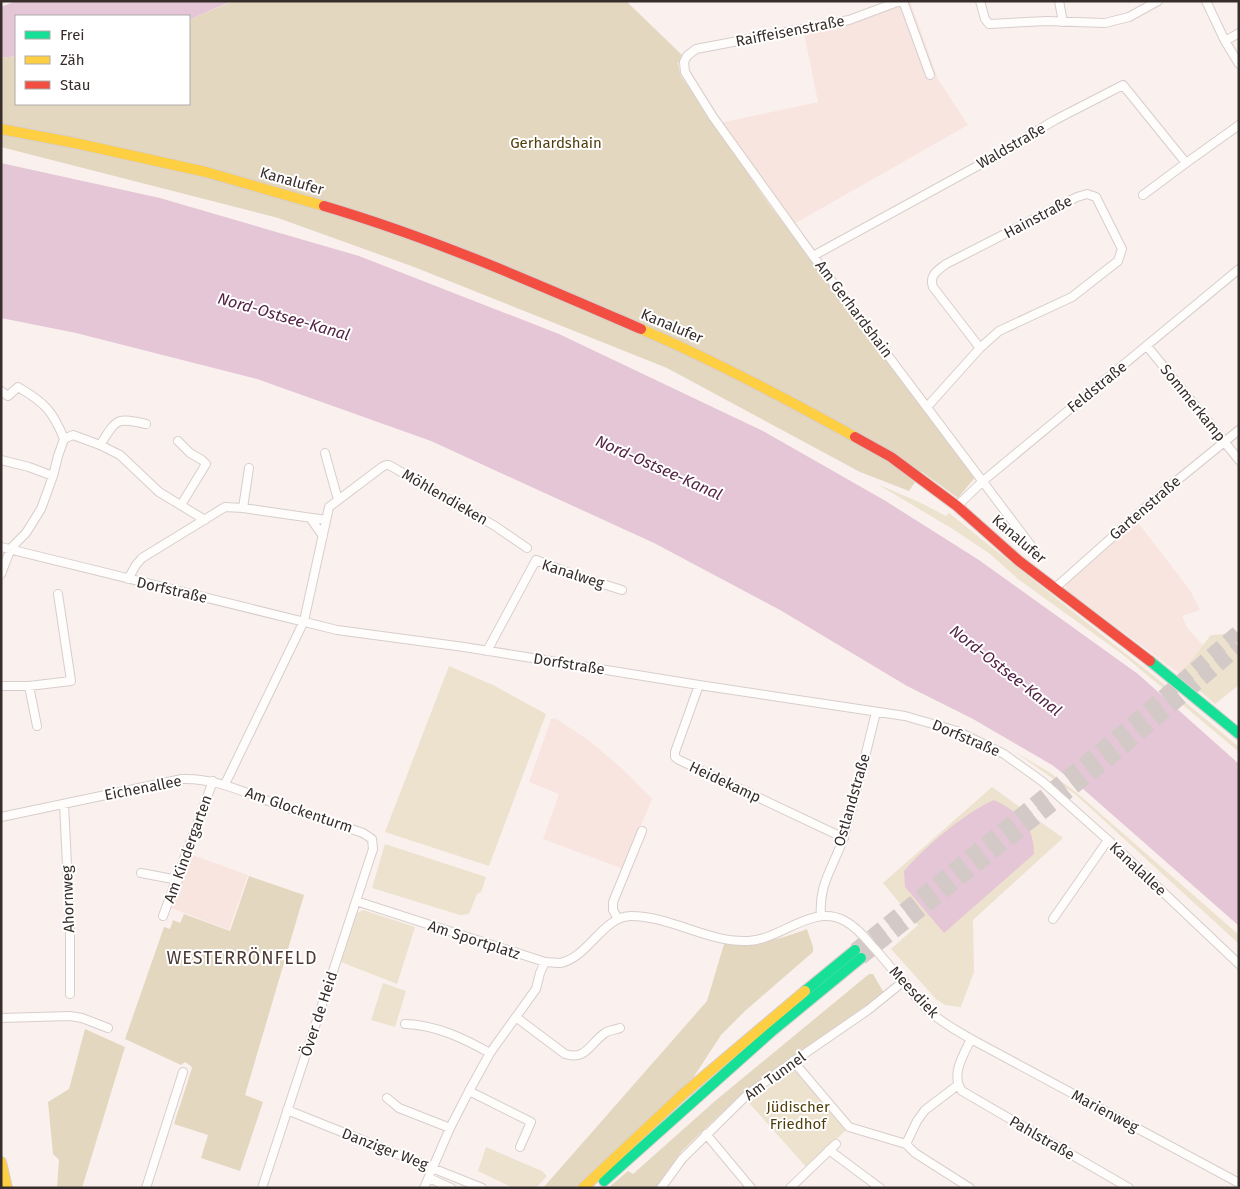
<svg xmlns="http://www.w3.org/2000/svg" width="1240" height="1189" viewBox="0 0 1240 1189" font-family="'Fira Sans',sans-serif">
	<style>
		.built { fill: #f9e5e0 }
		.green { fill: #ede2ce }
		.forest { fill: #e4d7bf }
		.water { fill: #e5c6d6 }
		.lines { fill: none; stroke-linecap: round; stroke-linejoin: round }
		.highway-tunnel { stroke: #d3cac7; stroke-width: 14; stroke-dasharray: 14 7; stroke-linecap: butt }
		.street-casing { stroke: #d7cecb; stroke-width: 10 }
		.fast-casing { stroke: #d7cecb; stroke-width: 12 }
		.slow-casing { stroke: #d7cecb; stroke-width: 12 }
		.jam-casing { stroke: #d7cecb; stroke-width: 12 }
		.street { stroke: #fefdfc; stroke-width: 8 }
		.fast { stroke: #16e098; stroke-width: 10 }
		.slow { stroke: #ffcf43; stroke-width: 10 }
		.jam { stroke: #f24e42; stroke-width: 10 }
		.labels { text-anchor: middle; stroke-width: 4; stroke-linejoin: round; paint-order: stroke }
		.street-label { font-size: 15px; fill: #372d2a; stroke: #fff }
		.park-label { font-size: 15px; fill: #503e0b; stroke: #fff }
		.water-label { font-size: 16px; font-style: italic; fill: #542345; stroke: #fff }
		.quarter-label { font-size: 18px; letter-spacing: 1px; fill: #4d3934; stroke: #fff }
	</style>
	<rect width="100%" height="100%" fill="#faf1ee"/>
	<path class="built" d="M 910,1 L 938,79 L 968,125 L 794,224 L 719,123 L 818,102 L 804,33 L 849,22 Z
		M 1136,520 L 1190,590 L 1200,610 L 1182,616 L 1188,629 L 1203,645 L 1180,674 L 1066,590 L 1065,583 Z
		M 555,718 L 590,741 L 627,773 L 652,799 L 623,869 L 543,839 L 559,794 L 529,782 L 551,719 Z
		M 190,854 L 248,875 L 229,930 L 171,908 Z"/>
	<path class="green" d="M 877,484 L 919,502 L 946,516 L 949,513 L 1160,681 L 1239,747 L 1239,752 L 1122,654 L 1018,579 L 990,554 L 956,531 Z
		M 1239,633 L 1239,685 L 1215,704 L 1180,674 L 1211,635 Z
		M 449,666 L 493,685 L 546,714 L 489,866 L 385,832 Z
		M 1015,752 L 1049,772 L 1077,793 L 1239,935 L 1239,944 L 1075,794 Z
		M 992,787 L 1063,838 L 973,920 L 974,972 L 960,1009 L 960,1007 L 945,1005 L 936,999 L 891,949 L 918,925 L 883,883 Z
		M 385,844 L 486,877 L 481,892 L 477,894 L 469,914 L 460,915 L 372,888 Z
		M 363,910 L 415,927 L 397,984 L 341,962 L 357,913 Z
		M 383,983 L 406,991 L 395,1027 L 371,1020 Z
		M 796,1068 L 846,1130 L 807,1168 L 749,1103 Z
		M 486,1147 L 542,1171 L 547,1176 L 536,1188 L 513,1188 L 478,1171 Z"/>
	<path class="forest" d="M 233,1 L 626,1 L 682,55 L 678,64 L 681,76 L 768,203 L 977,475 L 958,498 L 922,472 L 909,491 L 860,472 L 667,368 L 414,267 L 278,218 L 1,147 L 1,58 L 16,56 L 16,104 L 189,104 L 189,20 Z
		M 249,876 L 304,895 L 245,1095 L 263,1102 L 240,1171 L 201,1158 L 208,1135 L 174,1124 L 192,1068 L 191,1066 L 185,1062 L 181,1065 L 125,1039 L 164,927 L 170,929 L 173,920 L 180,923 L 184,914 L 230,931 Z
		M 807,929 L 813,947 L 813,952 L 745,1011 L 721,1035 L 693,1078 L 575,1188 L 543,1188 L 707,1001 L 724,944 C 758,945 775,941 807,929 Z
		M 869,974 L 873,974 L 884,993 L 775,1069 L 733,1102 L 682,1151 L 655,1188 L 608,1188 L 628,1171 L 633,1174 L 715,1101 Z
		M 85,1029 L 125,1047 L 82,1188 L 57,1188 L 59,1160 L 53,1154 L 48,1102 L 69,1089 Z"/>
	<path class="water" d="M 16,1 L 232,1 L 189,20 L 189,16 L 16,16 L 16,56 L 1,58 L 1,7 Z
		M 1,163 L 160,198 L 359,256 L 559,334 L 763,431 L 884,500 L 979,560 L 1138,674 L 1239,764 L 1239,926 L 1082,788 L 1052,765 L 973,719 L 907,686 L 780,610 L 654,543 L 431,441 L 257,379 L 76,333 L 1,318 Z
		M 994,800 C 1019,812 1034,825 1034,854 L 944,933 L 905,887 L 904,871 C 926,846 963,814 994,800 Z"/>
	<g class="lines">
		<path class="highway-tunnel" d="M 855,950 L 1115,738 L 1239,631
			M 861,958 L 1124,747 L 1239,647"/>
		<defs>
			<path id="street" d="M 900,1 L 849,20 L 696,49 L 687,56 L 684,62 L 685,72 L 713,117 L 813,256 L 1035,551
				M 903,1 L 930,75
				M 980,1 L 985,19 L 989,24 L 1047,21 L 1105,23 L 1129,17 L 1158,1
				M 1059,1 L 1063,22
				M 1206,1 L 1225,41 L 1239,64
				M 1225,41 L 1239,33
				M 1143,195 L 1186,163
				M 813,256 L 992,158 L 1055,120 L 1123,85 L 1186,163 L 1239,125
				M 1147,346 L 1239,460
				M 1,391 L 8,396 L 18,387 C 44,402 53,411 64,439 L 58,456 L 53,476 L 41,509 L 26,533 L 11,548 L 1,574
				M 927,407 L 980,348 L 933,287 C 929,275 937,271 946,264 L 1077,197 L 1087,194 L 1096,197 L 1122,249 L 1118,261 L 1072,297 L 999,331 L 980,348
				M 64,439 L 73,435 L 100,445 L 120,455 L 159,492 L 205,520
				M 178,441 L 190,453 L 202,460 L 206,464 L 181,505
				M 100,445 C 117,419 115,417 146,424
				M 325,453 L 338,500
				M 1,460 L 29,467 L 53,476
				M 957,506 L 983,481 L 1239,269
				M 243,508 L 249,468
				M 311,519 L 323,536
				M 1,547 L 337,630 L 464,647 L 699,685 L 905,716 L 957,731 L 1004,754 L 1043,782 L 1108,840 L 1239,964
				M 128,579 L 136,565 L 142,558 L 225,507 L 243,508 L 326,520
				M 1054,589 L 1164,491 L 1239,430
				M 487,651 L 536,560 L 571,574 L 622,590
				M 699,685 L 675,752 L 675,757 L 679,760 L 844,838
				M 1,686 L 29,686 L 71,681 L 58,594
				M 29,686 L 37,726
				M 225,784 L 304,621 L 329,507 L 382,467 L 386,465 L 389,465 L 495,526 L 527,548
				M 64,804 L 70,926 L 70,994
				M 1,817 L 182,779 C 215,778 241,791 271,802 C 302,813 333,823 363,833 L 372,839 L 373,849 L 262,1188
				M 141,873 L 178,880
				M 356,901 L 545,962 C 550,962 555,963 560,963 C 588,958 603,916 631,916 C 671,916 708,943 748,941 C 781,940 812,903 845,921 C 858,928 866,939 875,949 C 893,969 909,991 927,1009 C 940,1022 956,1030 971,1039 L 1239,1183
				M 163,916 L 213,781
				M 821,916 C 818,883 835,865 844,836 C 856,795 866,753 876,712
				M 618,919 L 613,910 L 613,902 L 642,831
				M 1053,919 L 1108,840
				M 1,1018 L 70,1016 L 82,1018 L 108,1028
				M 517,1018 L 565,1054 C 586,1061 590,1043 605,1033 C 609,1030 615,1030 620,1028
				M 405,1024 C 436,1025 463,1038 490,1053
				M 971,1039 C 964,1054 950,1075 962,1091 L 1129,1188
				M 793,1061 L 849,1127 L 906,1144 L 915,1153 L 970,1188
				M 469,1091 L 531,1122 L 520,1147
				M 387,1098 L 399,1108 L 450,1128
				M 287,1110 L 482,1188
				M 706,1134 L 751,1188
				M 906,1144 L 917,1121 L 925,1110 L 958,1085
				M 829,1150 L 880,1188
				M 429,1178 L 451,1188
				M 146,1188 L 183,1072
				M 424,1188 L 450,1128 L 469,1091 L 490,1053 L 536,989 L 540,973 L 545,962
				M 661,1188 L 682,1159 L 745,1097 L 781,1070 L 868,1010 L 904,981
				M 790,1188 L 836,1144"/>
			<path id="fast" d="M 1150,661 L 1239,734
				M 805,991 L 855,950
				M 604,1181 L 771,1032 L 861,958"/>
			<path id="slow" d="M 1,129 L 75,143 L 206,172 L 324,206
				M 641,329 C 715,361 785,398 855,437
				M 1,1162 L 7,1188
				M 583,1188 L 683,1094 L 805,991"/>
			<path id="jam" d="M 324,206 C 433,238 537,284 641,329
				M 855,437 L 891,457 L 957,506 L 1019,561 L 1150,661"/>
		</defs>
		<use href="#street" class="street-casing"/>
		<use href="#fast" class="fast-casing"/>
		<use href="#slow" class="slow-casing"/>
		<use href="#jam" class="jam-casing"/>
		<use href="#street" class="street"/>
		<use href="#fast" class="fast"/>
		<use href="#slow" class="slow"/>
		<use href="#jam" class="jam"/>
	</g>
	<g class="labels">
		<g class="street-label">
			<text transform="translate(790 31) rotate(-11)" y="5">Raiffeisenstraße</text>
			<text transform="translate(1011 146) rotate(-30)" y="5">Waldstraße</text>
			<text transform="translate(292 181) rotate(16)" y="5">Kanalufer</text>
			<text transform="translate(1038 217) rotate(-28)" y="5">Hainstraße</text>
			<text transform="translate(854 309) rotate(53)" y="5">Am Gerhardshain</text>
			<text transform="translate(672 326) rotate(23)" y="5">Kanalufer</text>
			<text transform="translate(1097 387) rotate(-39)" y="5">Feldstraße</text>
			<text transform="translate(1193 403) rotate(51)" y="5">Sommerkamp</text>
			<text transform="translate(445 497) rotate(30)" y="5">Möhlendieken</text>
			<text transform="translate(1145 508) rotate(-41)" y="5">Gartenstraße</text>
			<text transform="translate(1019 539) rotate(41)" y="5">Kanalufer</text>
			<text transform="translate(573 574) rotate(18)" y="5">Kanalweg</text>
			<text transform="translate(172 590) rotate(13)" y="5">Dorfstraße</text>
			<text transform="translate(569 664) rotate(9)" y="5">Dorfstraße</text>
			<text transform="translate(966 738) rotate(23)" y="5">Dorfstraße</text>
			<text transform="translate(725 782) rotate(25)" y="5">Heidekamp</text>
			<text transform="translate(143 788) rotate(-11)" y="5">Eichenallee</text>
			<text transform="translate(852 800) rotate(-74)" y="5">Ostlandstraße</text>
			<text transform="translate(299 810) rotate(19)" y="5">Am Glockenturm</text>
			<text transform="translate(188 849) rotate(-70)" y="5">Am Kindergarten</text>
			<text transform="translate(1138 869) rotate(43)" y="5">Kanalallee</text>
			<text transform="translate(68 899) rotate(-92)" y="5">Ahornweg</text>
			<text transform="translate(474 940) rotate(18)" y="5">Am Sportplatz</text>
			<text transform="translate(914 992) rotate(47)" y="5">Meesdiek</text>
			<text transform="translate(319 1014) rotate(-72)" y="5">Över de Heid</text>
			<text transform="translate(775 1076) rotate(-36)" y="5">Am Tunnel</text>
			<text transform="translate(1105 1111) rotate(28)" y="5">Marienweg</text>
			<text transform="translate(1042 1138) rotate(30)" y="5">Pahlstraße</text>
			<text transform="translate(385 1149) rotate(21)" y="5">Danziger Weg</text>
		</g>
		<g class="park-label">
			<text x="556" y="148">Gerhardshain</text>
			<text x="798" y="1112">Jüdischer<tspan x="798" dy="17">Friedhof</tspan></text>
		</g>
		<g class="water-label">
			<text transform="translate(284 316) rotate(16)" y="6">Nord-Ostsee-Kanal</text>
			<text transform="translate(659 467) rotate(24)" y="6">Nord-Ostsee-Kanal</text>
			<text transform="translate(1006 670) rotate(38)" y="6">Nord-Ostsee-Kanal</text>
		</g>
		<g class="quarter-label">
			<text x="242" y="964">WESTERRÖNFELD</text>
		</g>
	</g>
	<rect width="1240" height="1189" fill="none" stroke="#372d2a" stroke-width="5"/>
	<rect x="15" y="15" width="175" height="90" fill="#ffffff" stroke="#afabaa"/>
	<rect x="25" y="31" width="25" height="8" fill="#16e098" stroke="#afabaa"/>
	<text x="60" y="40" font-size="15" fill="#372d2a">Frei</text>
	<rect x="25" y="56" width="25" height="8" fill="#ffcf43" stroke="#afabaa"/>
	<text x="60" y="65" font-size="15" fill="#372d2a">Zäh</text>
	<rect x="25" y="81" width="25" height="8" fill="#f24e42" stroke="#afabaa"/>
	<text x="60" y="90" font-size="15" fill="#372d2a">Stau</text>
</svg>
